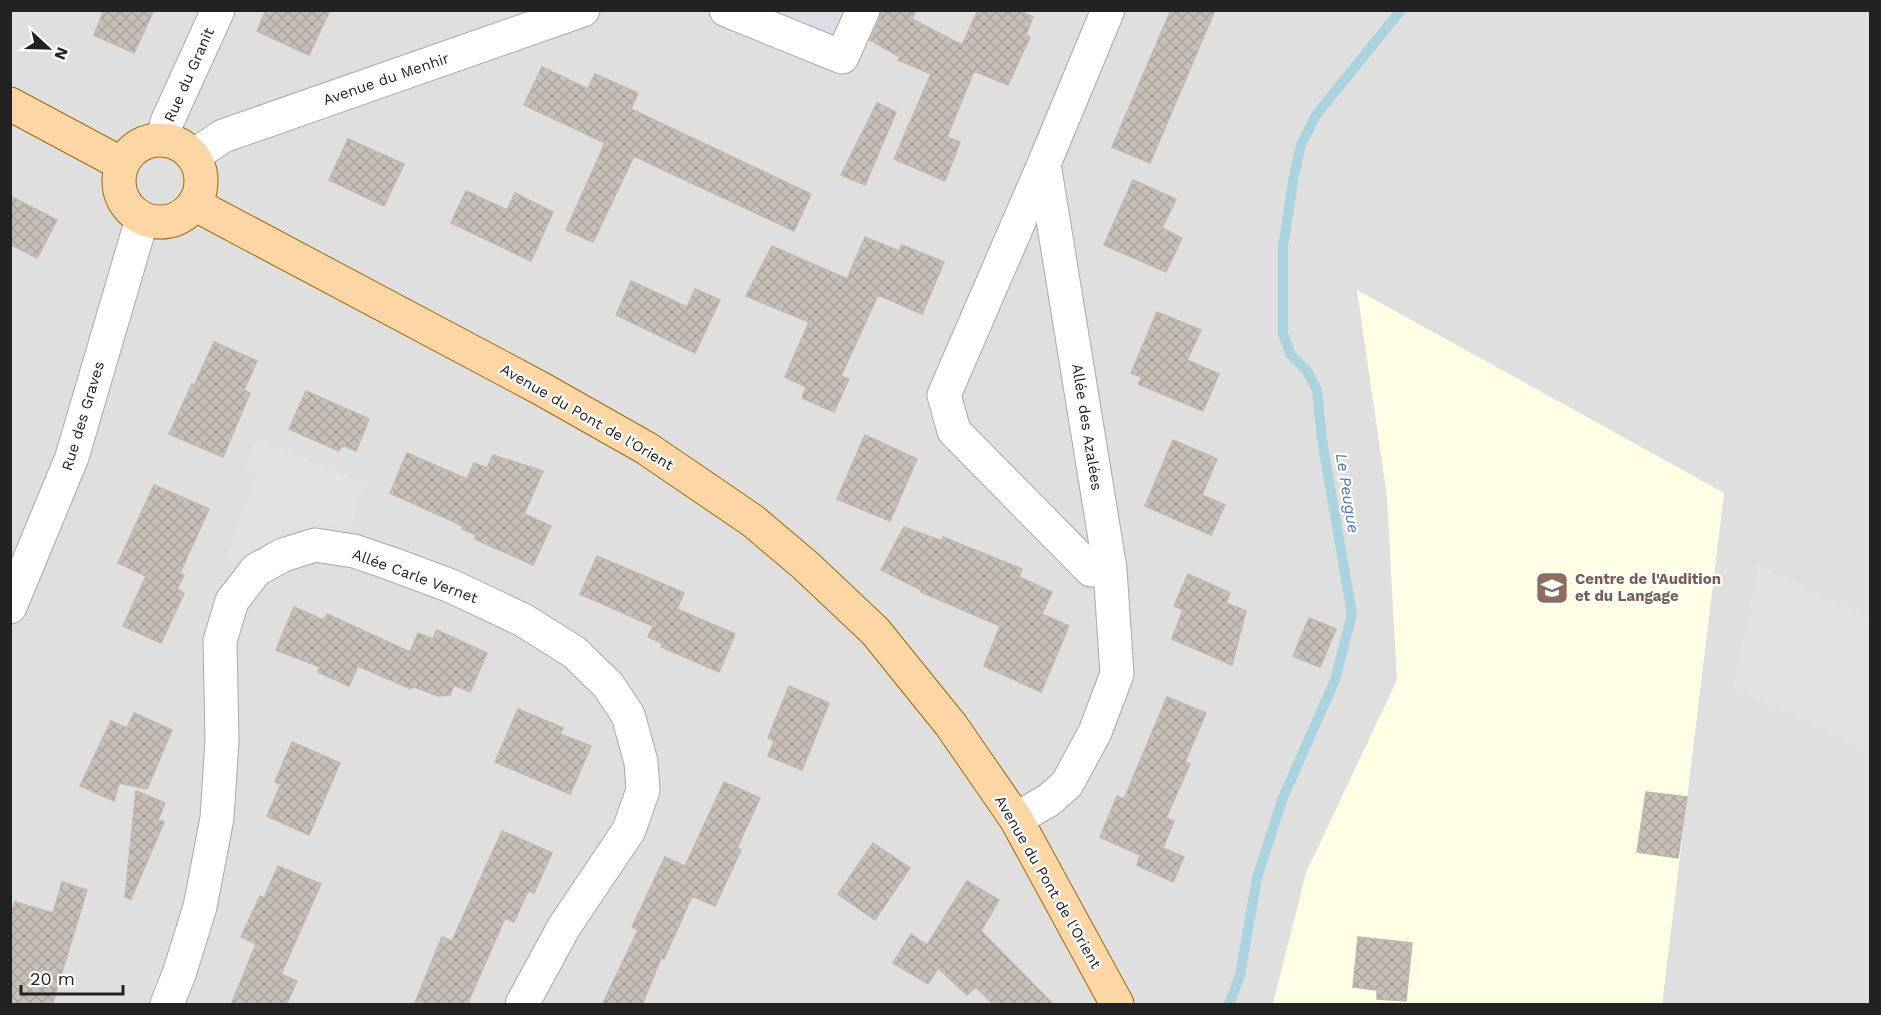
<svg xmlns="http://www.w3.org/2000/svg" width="1881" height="1015" viewBox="0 0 1881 1015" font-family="'Work Sans',sans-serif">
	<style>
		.residential { fill: #e0dfdf }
		.education { fill: #ffffe5 }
		.parking { fill: #e2e2e2 }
		.plaza { fill: #dddde8 }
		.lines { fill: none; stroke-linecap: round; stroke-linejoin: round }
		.stream { stroke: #aad3df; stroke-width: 10 }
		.building { fill: url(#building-cross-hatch); stroke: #c4b6ab; stroke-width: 1.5 }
		.minor-casing { stroke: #a9a9a9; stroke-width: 35 }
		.major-casing { stroke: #a06b00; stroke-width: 35 }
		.minor { stroke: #fff; stroke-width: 33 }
		.major { stroke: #fcd6a4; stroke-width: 33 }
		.labels { text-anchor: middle; stroke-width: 4.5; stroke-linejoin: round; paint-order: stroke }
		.street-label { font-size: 15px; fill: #222; stroke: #fff }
		.education-label { font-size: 15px; font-weight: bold; fill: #785e54; stroke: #fff; text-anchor: start }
		.water-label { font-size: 16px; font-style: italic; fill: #4a7aab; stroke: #fff }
	</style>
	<defs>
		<pattern id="building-cross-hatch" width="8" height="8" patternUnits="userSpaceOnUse" patternTransform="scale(1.5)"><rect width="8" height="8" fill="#c7bfb8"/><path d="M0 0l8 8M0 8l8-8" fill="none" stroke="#aba49e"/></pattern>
	</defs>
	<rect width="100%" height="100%" fill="#f2efe9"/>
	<path class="residential" d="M 10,11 L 1870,11 L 1870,1004 L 1662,1004 L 1724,493 L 1357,290 L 1387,496 L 1397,680 L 1306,873 L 1273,1004 L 11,1004 Z"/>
	<path class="education" d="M 1357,290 L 1724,493 L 1662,1004 L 1273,1004 L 1306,873 L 1397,680 L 1387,496 Z"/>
	<path class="parking" d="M 257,438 L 364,483 L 358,501 L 353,528 L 322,526 L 286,532 L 257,549 L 237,564 L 226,560 L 257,474 L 245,468 Z
		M 1758,565 L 1870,618 L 1870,754 L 1732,687 Z"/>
	<path class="plaza" d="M 726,11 L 863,11 L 842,57 Z"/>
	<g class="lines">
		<path class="stream" d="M 1229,1004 L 1240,975 L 1257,878 L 1282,800 L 1335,680 L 1352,614 L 1322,440 L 1317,390 L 1307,371 L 1291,355 L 1283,334 L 1283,247 L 1294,176 L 1301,145 L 1316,115 L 1401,10"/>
	</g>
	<path class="building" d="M 104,10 L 154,10 L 134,53 L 94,35 Z
		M 266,10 L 330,10 L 309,55 L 257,31 Z
		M 881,10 L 916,10 L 912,19 L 962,45 L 978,10 L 1017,10 L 1033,17 L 1026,35 L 1030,37 L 1008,85 L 974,71 L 947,137 L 960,142 L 945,181 L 894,159 L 931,74 L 898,60 L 900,57 L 870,40 L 880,18 Z
		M 1171,10 L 1215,10 L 1150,163 L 1112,147 Z
		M 542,67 L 588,89 L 595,74 L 638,93 L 631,109 L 811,194 L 794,231 L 634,156 L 593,242 L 566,230 L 605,143 L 524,105 Z
		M 877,103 L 896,112 L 865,185 L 841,175 Z
		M 348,139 L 404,164 L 384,206 L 329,180 Z
		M 1133,180 L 1176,199 L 1162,228 L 1182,238 L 1166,272 L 1104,245 Z
		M 466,191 L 507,210 L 515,193 L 553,212 L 531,261 L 451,223 Z
		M 10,196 L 57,220 L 37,258 L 10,244 Z
		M 865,237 L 899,251 L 902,245 L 944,262 L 922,314 L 878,295 L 841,376 L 849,379 L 834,412 L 802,398 L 806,387 L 785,377 L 809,322 L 746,296 L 772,246 L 847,279 Z
		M 631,281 L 687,307 L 695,289 L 720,300 L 695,353 L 616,315 Z
		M 1157,312 L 1201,330 L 1187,360 L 1219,374 L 1203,411 L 1138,384 L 1142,377 L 1131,373 Z
		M 214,342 L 257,361 L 244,390 L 250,393 L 223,457 L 169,434 L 192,384 L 194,386 Z
		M 306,391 L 369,419 L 356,451 L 342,445 L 339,451 L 289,429 Z
		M 865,435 L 917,459 L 890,521 L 837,499 Z
		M 1173,440 L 1217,459 L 1202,495 L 1225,505 L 1211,535 L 1145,506 Z
		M 407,453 L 467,479 L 474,463 L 487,468 L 493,455 L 543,471 L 524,514 L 551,526 L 533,565 L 475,539 L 476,535 L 462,529 L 463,526 L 390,493 Z
		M 154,485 L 209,509 L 180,573 L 184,575 L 177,589 L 184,593 L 161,643 L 123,626 L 146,576 L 118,563 Z
		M 904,527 L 942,541 L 943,537 L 1022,569 L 1019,577 L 1052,592 L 1042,614 L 1069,626 L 1041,692 L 984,666 L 1000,626 L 921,592 L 921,590 L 881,570 Z
		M 597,556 L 684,593 L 677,609 L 735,634 L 719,672 L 661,647 L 663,644 L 648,637 L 653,626 L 580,594 Z
		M 1188,574 L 1230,593 L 1226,603 L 1246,611 L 1232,665 L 1172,639 L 1183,610 L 1174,606 Z
		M 294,607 L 323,620 L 327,614 L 410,652 L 418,633 L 433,639 L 437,630 L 487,653 L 470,692 L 454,685 L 450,695 L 438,696 L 412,686 L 411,689 L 358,666 L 349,686 L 318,672 L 320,667 L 276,650 Z
		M 1309,618 L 1336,629 L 1320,667 L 1293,656 Z
		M 789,686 L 829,703 L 802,770 L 768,756 L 774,741 L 768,738 Z
		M 1167,697 L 1206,713 L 1185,762 L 1190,764 L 1166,818 L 1174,821 L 1163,848 L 1184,857 L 1173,882 L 1137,865 L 1140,855 L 1100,837 L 1117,796 L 1124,799 Z
		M 518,709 L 563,728 L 560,734 L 591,746 L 570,794 L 495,762 Z
		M 134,713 L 172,730 L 147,789 L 119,783 L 114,801 L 80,786 L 111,721 L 127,728 Z
		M 292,742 L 340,763 L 309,835 L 267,816 L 281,784 L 275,782 Z
		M 724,782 L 760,798 L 737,848 L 741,850 L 715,906 L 692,896 L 664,959 L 661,958 L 642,1005 L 602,1005 L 638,930 L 632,927 L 665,857 L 685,866 Z
		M 136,791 L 165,803 L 158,820 L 164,822 L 131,899 L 125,897 Z
		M 1646,792 L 1687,797 L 1678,858 L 1637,852 Z
		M 502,831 L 552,853 L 534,893 L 528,891 L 514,922 L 505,918 L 467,1005 L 414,1005 L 442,937 L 452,941 Z
		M 873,843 L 910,868 L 875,920 L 838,894 Z
		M 278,866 L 321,884 L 281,974 L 297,981 L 286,1005 L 231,1005 L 256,944 L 241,937 L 260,896 L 264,898 Z
		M 967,881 L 999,900 L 981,931 L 1054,1005 L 994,1005 L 976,987 L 967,995 L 938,968 L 928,984 L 893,963 L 911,934 L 927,945 Z
		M 62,882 L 87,890 L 52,1005 L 10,1005 L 10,916 L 15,902 L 53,913 Z
		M 1358,937 L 1412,943 L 1406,1001 L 1377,999 L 1377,990 L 1353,987 Z"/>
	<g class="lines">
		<defs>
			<path id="minor" d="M 726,10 L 842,57 L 863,10
				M 163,140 L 167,122 L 218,10
				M 193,156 L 223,136 L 583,10
				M 1044,164 L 944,395 L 954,431 L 1091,570 L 1110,569
				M 10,607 L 72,457 L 142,219
				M 1016,819 L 1049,800 L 1067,784 L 1095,732 L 1117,674 L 1110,569 L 1044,164 L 1108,10
				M 167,1004 L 179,974 L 200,907 L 217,818 L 222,741 L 220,641 L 232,601 L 256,570 L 283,555 L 315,545 L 354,551 L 392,564 L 451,586 L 523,620 L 574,652 L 608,685 L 628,715 L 641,762 L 643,790 L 629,830 L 564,927 L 522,1004"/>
			<path id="major" d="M 10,104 L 122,164
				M119 181a41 41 0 1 1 82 0a41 41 0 1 1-82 0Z
				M 194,204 L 540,388 L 646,448 L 753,521 L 805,565 L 875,631 L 951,725 L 1016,819 L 1117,1004"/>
		</defs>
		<use href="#minor" class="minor-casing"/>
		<use href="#major" class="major-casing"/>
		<use href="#minor" class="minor"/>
		<use href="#major" class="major"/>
	</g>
	<defs>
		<symbol id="school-square" viewBox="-11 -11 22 22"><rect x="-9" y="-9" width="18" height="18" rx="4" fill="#8d6e63" stroke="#fff"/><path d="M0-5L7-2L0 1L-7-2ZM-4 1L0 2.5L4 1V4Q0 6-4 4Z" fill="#fff"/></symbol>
	</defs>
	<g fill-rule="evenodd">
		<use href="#school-square" x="1533" y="569" width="38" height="38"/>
	</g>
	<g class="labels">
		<g class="street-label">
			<text transform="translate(189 75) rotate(-66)" y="5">Rue du Granit</text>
			<text transform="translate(386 79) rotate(-19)" y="5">Avenue du Menhir</text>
			<text transform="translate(83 416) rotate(-73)" y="5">Rue des Graves</text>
			<text transform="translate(587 417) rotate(30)" y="5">Avenue du Pont de l'Orient</text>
			<text transform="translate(1087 427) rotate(81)" y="5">Allée des Azalées</text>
			<text transform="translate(415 576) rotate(20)" y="5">Allée Carle Vernet</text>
			<text transform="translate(1048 882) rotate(60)" y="5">Avenue du Pont de l'Orient</text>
		</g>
		<g class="education-label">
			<text x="1575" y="584">Centre de l'Audition<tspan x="1575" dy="17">et du Langage</tspan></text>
		</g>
		<g class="water-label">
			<text transform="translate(1348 493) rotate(81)" y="6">Le Peugue</text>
		</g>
	</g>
	<rect width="1881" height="1015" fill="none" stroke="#222222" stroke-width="24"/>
	<g transform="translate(48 48) rotate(112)" stroke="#ffffff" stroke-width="4.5" paint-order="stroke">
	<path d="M0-4.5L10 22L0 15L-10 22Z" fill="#222222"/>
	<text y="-9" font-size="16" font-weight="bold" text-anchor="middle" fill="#222222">N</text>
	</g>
	<path d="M21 985v9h102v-9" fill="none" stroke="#222222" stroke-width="3"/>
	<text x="30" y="985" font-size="18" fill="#222222" stroke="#ffffff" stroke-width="4.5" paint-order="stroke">20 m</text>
</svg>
